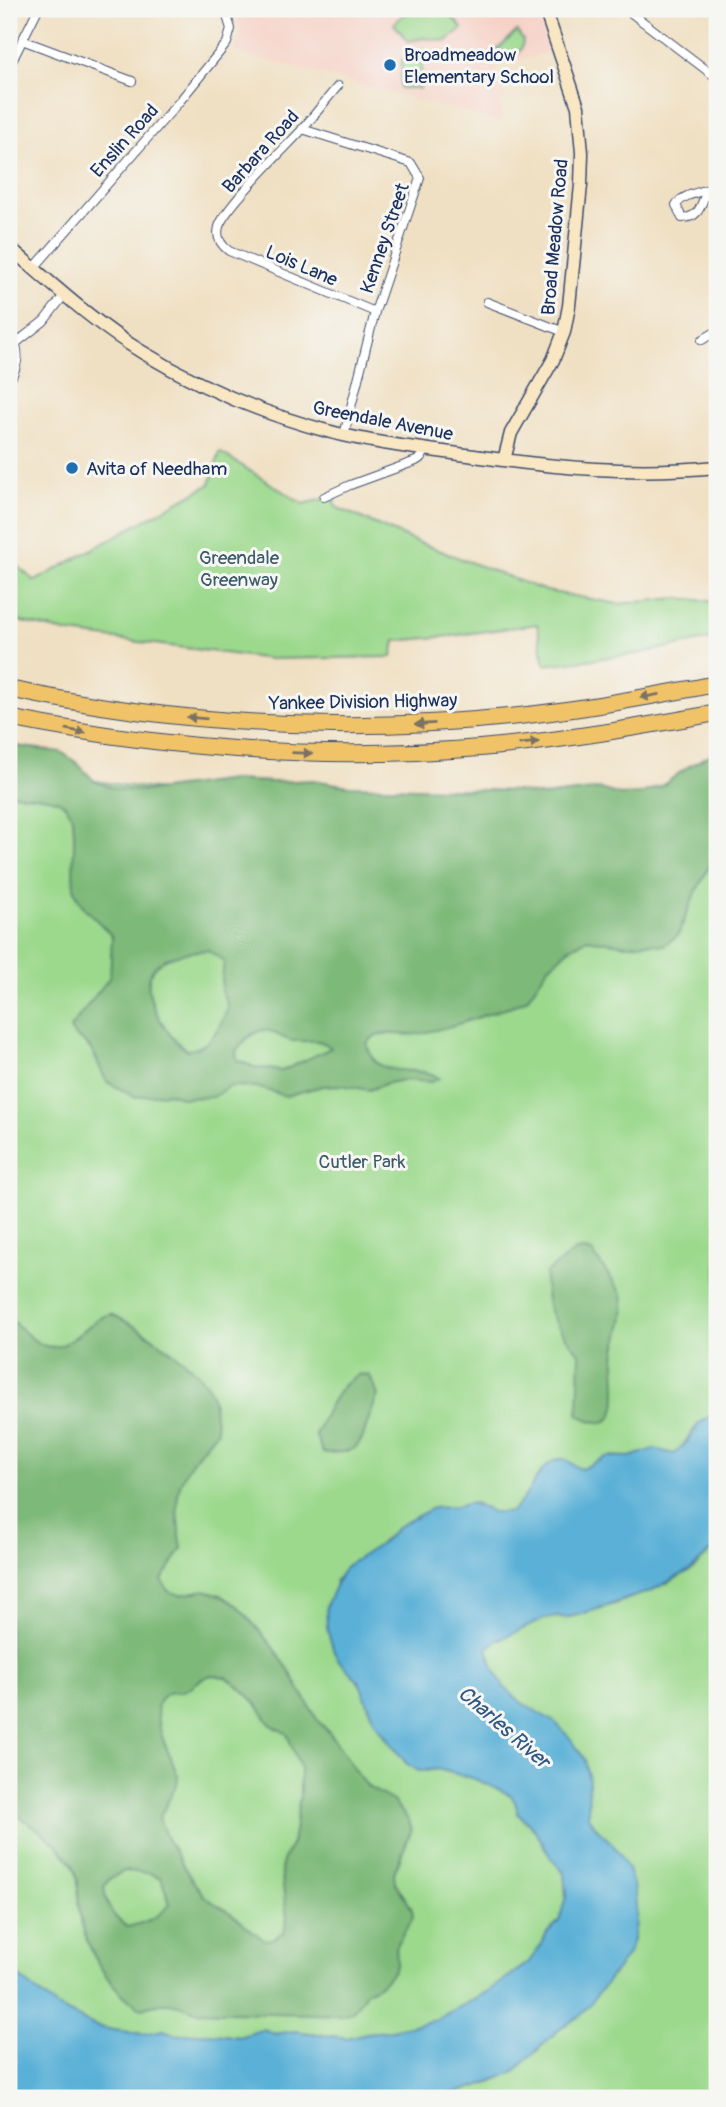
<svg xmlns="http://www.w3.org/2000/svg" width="726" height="2107" viewBox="0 0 726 2107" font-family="Pangolin,sans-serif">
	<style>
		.built { fill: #f6d1c6 }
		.green { fill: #9cd98d; stroke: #5c8476; stroke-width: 2 }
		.forest { fill: #7db978; stroke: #4c746b; stroke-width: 2; fill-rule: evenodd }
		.water { fill: #5ab0d7; stroke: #3a709a; stroke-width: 2 }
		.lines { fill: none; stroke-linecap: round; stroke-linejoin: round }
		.street-casing { stroke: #3b4a6d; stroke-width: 10 }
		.secondary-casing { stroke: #3b4a6d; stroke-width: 15 }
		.highway-casing { stroke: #3b4a6d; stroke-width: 18 }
		.street { stroke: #fff; stroke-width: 8 }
		.secondary { stroke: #f9e7c3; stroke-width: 12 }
		.highway { stroke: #f0c369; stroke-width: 16 }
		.oneway { fill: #7b7263 }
		.poi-dot { fill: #1f6fb2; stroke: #f6f6f2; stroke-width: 2.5 }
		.labels { text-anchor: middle; stroke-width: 6; stroke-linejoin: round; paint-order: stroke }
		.poi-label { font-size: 19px; fill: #1b2f5e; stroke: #f6f6f2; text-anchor: start }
		.street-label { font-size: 19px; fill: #1b2f5e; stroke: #f6f6f2 }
		.park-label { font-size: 19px; fill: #3b5a6a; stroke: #f6f6f2 }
		.water-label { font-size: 21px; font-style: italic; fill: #2e5682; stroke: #f6f6f2 }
	</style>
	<rect width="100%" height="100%" fill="#f6f6f2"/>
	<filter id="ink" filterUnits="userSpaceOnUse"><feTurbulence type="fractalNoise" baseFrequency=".0143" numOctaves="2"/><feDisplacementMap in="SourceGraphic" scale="14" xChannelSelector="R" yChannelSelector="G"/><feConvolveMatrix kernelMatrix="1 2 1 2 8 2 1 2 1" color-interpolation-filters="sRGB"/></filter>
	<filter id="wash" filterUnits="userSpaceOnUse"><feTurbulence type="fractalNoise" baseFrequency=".00686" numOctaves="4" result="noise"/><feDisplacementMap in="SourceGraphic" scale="28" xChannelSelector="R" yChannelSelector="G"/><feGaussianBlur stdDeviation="1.57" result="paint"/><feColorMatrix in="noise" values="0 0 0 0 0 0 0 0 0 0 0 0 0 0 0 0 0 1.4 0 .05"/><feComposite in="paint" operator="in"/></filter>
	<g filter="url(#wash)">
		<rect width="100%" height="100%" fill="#f0e0c3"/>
		<path class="built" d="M 233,9 L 538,9 L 553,52 L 495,65 L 506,100 L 500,101 L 501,122 L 233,51 L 240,36 L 240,27 Z"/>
		<path class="green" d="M 414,9 C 439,9 446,7 462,28 L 447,41 L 425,38 L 408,41 L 394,24 L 404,14 Z
			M 517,31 L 523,40 C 522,57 507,63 496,51 Z
			M 402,59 L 422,60 L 420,89 L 400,88 Z
			M 220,452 L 303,504 L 336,496 L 334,502 L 336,507 L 412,540 L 546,591 L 618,604 L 678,598 L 717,602 L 717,638 L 636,654 L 545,665 L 537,624 L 451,636 L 395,641 L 392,657 L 270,659 L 70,633 L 9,619 L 9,559 L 35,581 L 210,484 Z
			M 717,764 L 717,1413 C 710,1416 703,1420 697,1426 C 689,1434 685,1445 674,1454 L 654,1449 L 630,1457 L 612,1456 L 582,1469 L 558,1460 C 553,1463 547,1465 544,1468 C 521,1495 520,1532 475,1503 L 456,1507 L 433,1508 L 399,1526 L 376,1547 L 348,1565 L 335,1581 L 353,1674 L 364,1691 L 370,1712 L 381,1732 L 407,1764 L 426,1771 L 438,1769 L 475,1779 L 511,1795 L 516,1802 L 518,1813 L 535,1830 L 551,1858 L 564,1873 L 566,1901 L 559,1921 L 547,1933 L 541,1946 L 528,1963 L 487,1992 L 435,2020 L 388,2031 L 367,2033 L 346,2038 L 295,2031 L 275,2034 L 264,2030 L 239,2037 L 208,2033 L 176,2035 L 164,2030 L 143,2034 L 113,2030 L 95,2026 L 57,2007 L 9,1969 L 9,766 L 120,785 L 204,795 L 661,804 Z
			M 717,1546 L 717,2098 L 437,2098 C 461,2090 488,2086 510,2073 C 532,2060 546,2037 568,2024 L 634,1897 L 628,1869 L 588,1817 L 588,1772 L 499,1683 L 487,1648 L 496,1641 L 544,1619 L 578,1615 L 615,1604 L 668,1583 L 694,1568 Z"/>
		<path class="forest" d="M 9,745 L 61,752 L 77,763 L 95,782 L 116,789 L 148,791 L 232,780 L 273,782 L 313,780 L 349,786 L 517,791 L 543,796 L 600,789 L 620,795 L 640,794 L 663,785 L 689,766 L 717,751 L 717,851 L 694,896 L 678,935 L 664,945 L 648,943 L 627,945 L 587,939 L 568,949 L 548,968 L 527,999 L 517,1004 C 485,1015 451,1028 417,1034 C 400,1037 378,1027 367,1044 C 375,1084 417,1062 439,1078 L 431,1082 L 404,1080 L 388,1083 L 369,1090 L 341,1085 L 322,1086 L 286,1096 L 256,1087 L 235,1086 L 228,1087 L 213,1097 L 184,1098 L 169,1093 L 136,1097 L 107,1082 C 100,1071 98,1058 89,1047 C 83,1039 74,1039 70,1028 L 110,977 L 112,937 C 101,921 81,911 75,891 C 68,869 84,815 62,803 C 48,795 25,796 9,794 ZM 208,950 L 224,961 L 221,989 L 228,1007 C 220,1027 211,1048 187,1050 C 172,1040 164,1027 156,1012 C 133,964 167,953 208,950 ZM 262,1030 C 275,1030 282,1040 294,1041 C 308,1042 319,1037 331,1048 L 282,1071 L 254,1067 L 237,1060 L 236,1051 C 244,1041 250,1034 262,1030 Z
			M 584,1250 L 592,1252 L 622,1294 C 627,1322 616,1335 615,1360 C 614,1376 624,1425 599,1422 C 591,1422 585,1419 578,1414 L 580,1354 C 557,1327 542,1311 546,1273 L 575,1251 Z
			M 110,1314 C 137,1325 194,1363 209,1388 C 216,1400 214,1417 217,1431 C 177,1478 171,1487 182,1548 L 162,1580 L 168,1591 L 180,1595 L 205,1590 L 221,1595 L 239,1607 L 269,1642 L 287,1667 L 318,1721 L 330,1733 L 359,1776 L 368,1787 L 393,1801 L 407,1818 L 412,1829 L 394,1873 L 395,1882 L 412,1909 L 413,1918 L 396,1945 L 397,1962 L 393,1971 L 382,1983 L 367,1991 L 352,2012 L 344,2015 L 195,2011 C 173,2001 164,2001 141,2008 C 107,1988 85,1948 79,1910 C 77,1898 80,1883 76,1872 C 69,1851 28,1820 9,1811 L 9,1318 C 17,1325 25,1333 34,1340 C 65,1363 82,1322 110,1314 ZM 212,1675 L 225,1677 L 235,1683 L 254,1701 L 270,1724 L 287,1734 L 300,1768 L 300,1796 L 292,1843 L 283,1861 L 281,1869 L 287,1919 L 284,1932 L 272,1939 L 264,1940 L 232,1914 L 205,1897 L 190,1877 L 166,1837 L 159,1818 L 177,1784 L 178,1776 C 171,1758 147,1713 162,1697 C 169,1690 175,1693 183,1691 C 193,1688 200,1677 212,1675 ZM 124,1871 L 150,1873 L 161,1878 L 170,1904 C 159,1918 144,1923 127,1927 C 112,1916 106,1906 104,1887 L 109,1879 Z
			M 360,1374 L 370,1376 L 378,1395 C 374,1406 369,1417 366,1427 C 359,1454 349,1452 323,1453 L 315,1434 C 327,1413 336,1384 360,1374 Z"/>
		<path class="water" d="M 717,1413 L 717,1546 L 690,1570 L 651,1591 L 578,1615 L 565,1618 L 558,1616 L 544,1619 L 496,1641 L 487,1648 L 490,1660 L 503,1686 L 522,1703 L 556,1723 L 572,1740 L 585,1760 L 589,1780 L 588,1817 C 595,1828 606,1836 614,1846 C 638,1877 643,1921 627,1956 L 582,2014 L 557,2031 L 514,2072 L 478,2086 L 437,2098 L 9,2098 L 9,1969 L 57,2007 L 95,2026 L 113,2030 L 143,2034 L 164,2030 L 176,2035 L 208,2033 L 239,2037 L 264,2029 L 275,2034 L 295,2031 L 346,2038 L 367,2033 L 388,2031 L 435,2020 L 487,1992 L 528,1963 L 541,1946 L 547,1933 L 559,1921 L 567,1893 L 564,1873 L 551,1858 L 535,1830 L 518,1813 L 515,1802 L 511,1795 L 475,1779 L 438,1769 L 419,1771 L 407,1764 L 375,1722 L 359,1681 L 340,1662 L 334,1652 L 327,1628 L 326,1606 L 341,1573 L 348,1565 L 382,1543 L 399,1526 L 433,1508 L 456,1507 L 470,1503 L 493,1512 L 511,1512 C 528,1501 542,1456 563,1459 C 570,1460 574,1468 582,1469 L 606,1457 L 630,1457 L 654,1449 L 674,1454 L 687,1442 L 700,1422 Z"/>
	</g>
	<g filter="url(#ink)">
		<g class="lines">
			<defs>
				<path id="street" d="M 626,9 L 717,78
					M 22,40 L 132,81
					M 9,67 L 38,9
					M 338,86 C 325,101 313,117 300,132 C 283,150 223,209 219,227 C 216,237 221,245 229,251 L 375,312
					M 302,129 L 411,163 L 420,178 L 375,312 L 344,435
					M 706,192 C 701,206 699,218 682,218 L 676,205 C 685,192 704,193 717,185
					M 34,268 L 179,102 L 227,43 L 231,29 L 227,16 L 220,9
					M 487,302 L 564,332
					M 9,333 C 22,349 19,365 9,382
					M 702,340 L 717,331
					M 16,343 L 44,321 L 65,294
					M 324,497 L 350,485 L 416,461 L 422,457 L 426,449"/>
				<path id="secondary" d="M 9,247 C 52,284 94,323 142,352 C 200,387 263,414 327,431 C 375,444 425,449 474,456 C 557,468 633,475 717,467
					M 504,460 L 511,433 L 553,360 L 564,332 L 569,306 L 581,185 L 582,153 L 578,107 L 545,9"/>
				<path id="highway" d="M 9,689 C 176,725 349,734 519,716 C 586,709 651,696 717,684
					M 9,718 C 164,749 322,761 480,748 C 560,741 639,727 717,713"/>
			</defs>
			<use href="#street" class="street-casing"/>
			<use href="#secondary" class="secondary-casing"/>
			<use href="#highway" class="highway-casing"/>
			<use href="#street" class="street"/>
			<use href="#secondary" class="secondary"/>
			<use href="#highway" class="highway"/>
		</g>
		<defs><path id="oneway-solid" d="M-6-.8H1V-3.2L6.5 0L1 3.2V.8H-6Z" transform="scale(1.75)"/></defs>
		<g class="oneway">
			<use href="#oneway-solid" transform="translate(650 696) rotate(170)"/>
			<use href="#oneway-solid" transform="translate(197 718) rotate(-175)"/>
			<use href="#oneway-solid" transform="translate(425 724) rotate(177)"/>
			<use href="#oneway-solid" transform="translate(76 731) rotate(10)"/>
			<use href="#oneway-solid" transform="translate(529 743) rotate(-6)"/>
			<use href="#oneway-solid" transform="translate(302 753) rotate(2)"/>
		</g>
	</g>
	<g class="poi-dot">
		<circle cx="390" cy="65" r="7"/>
		<circle cx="72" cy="468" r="7"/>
	</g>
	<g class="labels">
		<g class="poi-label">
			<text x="404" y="61">Broadmeadow<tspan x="404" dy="22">Elementary School</tspan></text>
			<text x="86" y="475">Avita of Needham</text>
		</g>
		<g class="street-label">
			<text transform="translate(124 140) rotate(-48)" y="7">Enslin Road</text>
			<text transform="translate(260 151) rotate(-48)" y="7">Barbara Road</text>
			<text transform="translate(554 237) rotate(-85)" y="7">Broad Meadow Road</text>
			<text transform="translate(384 238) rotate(-71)" y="7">Kenney Street</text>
			<text transform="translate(302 265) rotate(23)" y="7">Lois Lane</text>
			<text transform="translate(383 420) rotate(11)" y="7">Greendale Avenue</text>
			<text transform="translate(363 701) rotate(-1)" y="7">Yankee Division Highway</text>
		</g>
		<g class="park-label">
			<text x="239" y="564">Greendale<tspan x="239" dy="22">Greenway</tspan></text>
			<text x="362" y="1168">Cutler Park</text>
		</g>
		<g class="water-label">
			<text transform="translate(504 1727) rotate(41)" y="7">Charles River</text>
		</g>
	</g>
	<rect width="726" height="2107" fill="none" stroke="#f6f6f2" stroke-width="35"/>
</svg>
